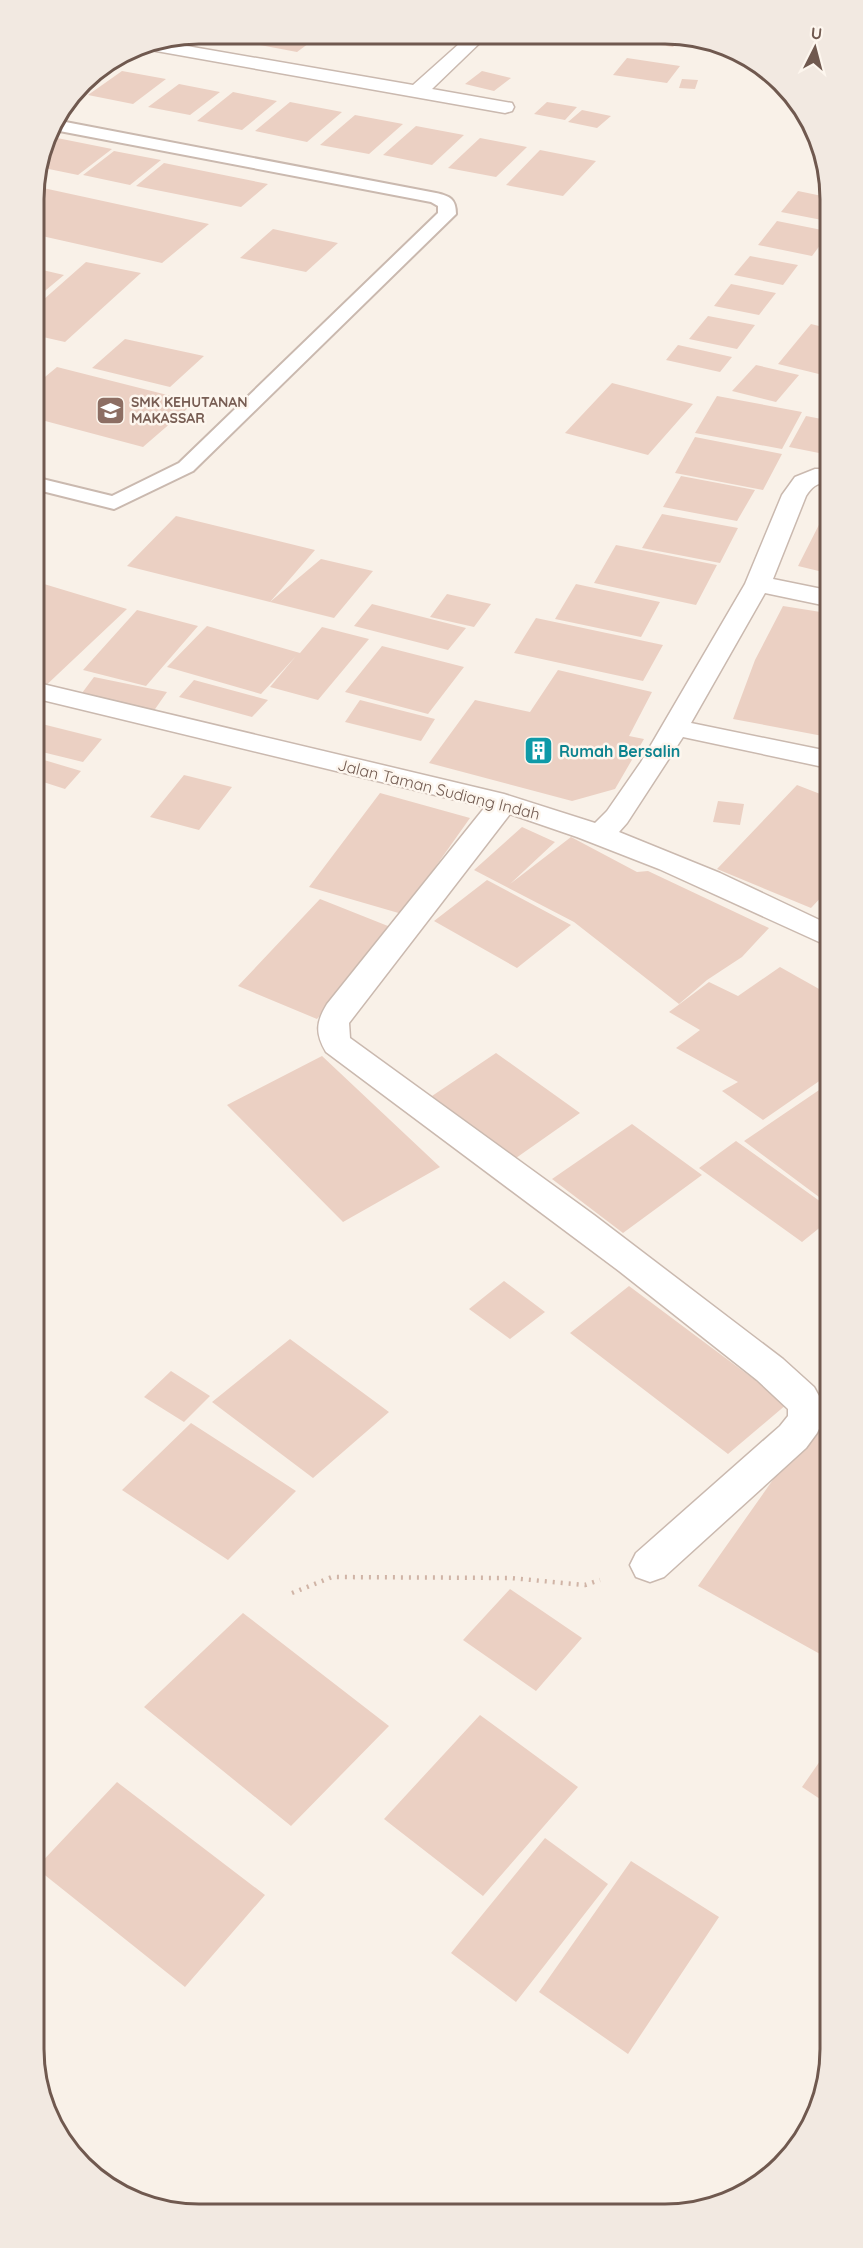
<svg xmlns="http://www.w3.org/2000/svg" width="863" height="2248" viewBox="0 0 863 2248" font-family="Quicksand,sans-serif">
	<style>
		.building { fill: #ebd0c3 }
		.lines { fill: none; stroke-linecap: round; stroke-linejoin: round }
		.lane-casing { stroke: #cab9af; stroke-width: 4 }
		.street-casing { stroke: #cab9af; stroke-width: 3 }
		.path { stroke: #d0b4a6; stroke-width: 4.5; stroke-dasharray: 2 6; stroke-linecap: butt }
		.lane { fill: #fff; fill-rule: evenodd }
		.street { fill: #fff; fill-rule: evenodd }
		.labels { text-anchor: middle; stroke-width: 5; stroke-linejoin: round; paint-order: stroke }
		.far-education-label { font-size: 14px; font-weight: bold; fill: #785e54; stroke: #fdf6ee; text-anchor: start }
		.culture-label { font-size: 16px; font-weight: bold; fill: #0d838f; stroke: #fdf6ee; text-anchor: start }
		.street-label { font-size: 16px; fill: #70594f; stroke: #fdf6ee }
		.rim { fill: none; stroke: #70594f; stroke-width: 3 }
	</style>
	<rect width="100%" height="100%" fill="#f9f1e8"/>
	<path class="building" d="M 276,34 L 312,34 L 320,35 L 297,52 L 260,45 Z
		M 333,34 L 367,34 L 359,40 Z
		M 646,36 L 683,36 L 673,47 L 641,42 Z
		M 627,58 L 680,66 L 667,83 L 613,75 Z
		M 103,66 L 113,68 L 79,93 L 75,92 L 89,74 Z
		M 122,71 L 166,79 L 133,104 L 88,95 Z
		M 482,71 L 511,78 L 494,91 L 465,84 Z
		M 682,79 L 698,80 L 695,89 L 679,88 Z
		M 179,84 L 220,92 L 190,115 L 148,107 Z
		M 233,92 L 277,101 L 242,130 L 197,121 Z
		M 290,102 L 342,112 L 307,142 L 255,131 Z
		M 547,102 L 577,107 L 565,120 L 534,114 Z
		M 582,110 L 611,116 L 597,128 L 568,122 Z
		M 355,115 L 403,124 L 369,154 L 320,145 Z
		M 416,126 L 464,135 L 432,165 L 383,155 Z
		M 47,136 L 112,149 L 78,175 L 39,167 Z
		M 480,138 L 527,147 L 496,177 L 448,168 Z
		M 540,150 L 596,161 L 563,196 L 506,185 Z
		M 114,151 L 161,160 L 130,185 L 83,175 Z
		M 164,163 L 268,184 L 241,207 L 136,186 Z
		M 34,186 L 209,224 L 162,263 L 33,234 Z
		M 798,191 L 827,197 L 827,221 L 781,212 Z
		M 777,221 L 827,231 L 827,236 L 812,256 L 758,245 Z
		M 273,229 L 338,243 L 306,272 L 240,258 Z
		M 750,256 L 798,265 L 783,285 L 734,275 Z
		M 86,262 L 141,273 L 65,342 L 34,335 L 34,308 Z
		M 34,268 L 64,275 L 34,300 Z
		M 731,284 L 776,293 L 759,315 L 714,306 Z
		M 708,316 L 755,325 L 737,349 L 689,339 Z
		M 811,324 L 827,328 L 827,376 L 778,364 Z
		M 125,339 L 204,356 L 170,387 L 92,368 Z
		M 678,345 L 732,357 L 720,372 L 666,360 Z
		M 756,365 L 799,375 L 776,402 L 732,391 Z
		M 57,367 L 195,402 L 143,447 L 34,418 L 34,386 Z
		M 612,383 L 693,404 L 648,455 L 565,433 Z
		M 717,396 L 802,412 L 782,449 L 695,433 Z
		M 806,416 L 827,420 L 827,447 L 824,454 L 789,447 Z
		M 695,437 L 782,454 L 763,490 L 675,473 Z
		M 681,476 L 755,490 L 737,521 L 663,507 Z
		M 827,509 L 827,573 L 798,566 Z
		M 662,514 L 738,528 L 720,563 L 642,548 Z
		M 176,516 L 315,550 L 270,602 L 321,559 L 373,571 L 334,618 L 127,566 Z
		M 616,545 L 717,565 L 696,605 L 594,583 Z
		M 34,581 L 127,609 L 40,691 L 34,689 Z
		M 576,584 L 660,602 L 641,637 L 555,619 Z
		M 447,594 L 491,604 L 474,627 L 430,617 Z
		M 372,604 L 466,628 L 448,650 L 354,626 Z
		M 783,606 L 827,613 L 828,737 L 733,719 L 755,660 Z
		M 137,610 L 198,626 L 146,686 L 83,670 Z
		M 536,618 L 663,645 L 643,681 L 514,653 Z
		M 207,626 L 300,653 L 322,627 L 369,639 L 318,700 L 270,687 L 296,656 L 261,694 L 167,667 Z
		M 382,646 L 464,667 L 428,714 L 345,692 Z
		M 558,670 L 652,692 L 629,736 L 644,739 L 615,789 L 572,801 L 429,763 L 475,700 L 530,712 Z
		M 94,677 L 167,692 L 153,712 L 79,697 Z
		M 194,680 L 268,700 L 252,717 L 179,697 Z
		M 360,700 L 435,719 L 421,741 L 345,722 Z
		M 34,722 L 102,739 L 83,762 L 34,750 Z
		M 34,757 L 81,771 L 65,789 L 34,779 Z
		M 184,775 L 232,787 L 199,830 L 150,817 Z
		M 797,785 L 828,797 L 828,890 L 811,908 L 717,869 Z
		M 380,793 L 470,818 L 402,914 L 309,887 Z
		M 718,801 L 744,804 L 740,825 L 713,822 Z
		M 522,827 L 555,842 L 510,884 L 571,837 L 637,872 L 648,871 L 769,928 L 742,957 L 707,980 L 679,1004 L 574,922 L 474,870 Z
		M 487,880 L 571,925 L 517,968 L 434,921 Z
		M 320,899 L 398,930 L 317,1019 L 238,986 Z
		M 780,967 L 828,994 L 828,1075 L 763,1120 L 722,1091 L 738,1082 L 676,1048 L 700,1030 L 669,1012 L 709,982 L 738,996 Z
		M 496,1053 L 580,1113 L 516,1158 L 432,1096 Z
		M 322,1056 L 440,1167 L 343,1222 L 227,1105 Z
		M 828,1084 L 828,1191 L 819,1197 L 744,1141 Z
		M 632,1124 L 702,1175 L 623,1233 L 552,1179 Z
		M 736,1141 L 828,1207 L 828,1221 L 802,1242 L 699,1168 Z
		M 504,1281 L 545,1312 L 510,1339 L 469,1309 Z
		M 629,1286 L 787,1404 L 728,1454 L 570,1333 Z
		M 290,1339 L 389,1412 L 313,1478 L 212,1402 Z
		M 171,1371 L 210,1396 L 184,1422 L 144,1397 Z
		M 191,1423 L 296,1491 L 228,1560 L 122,1490 Z
		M 813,1423 L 829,1431 L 829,1659 L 698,1586 Z
		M 510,1589 L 582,1638 L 536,1691 L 463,1640 Z
		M 243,1613 L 389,1726 L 291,1826 L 144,1707 Z
		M 480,1715 L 578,1787 L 483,1896 L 384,1819 Z
		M 829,1748 L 829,1805 L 802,1787 Z
		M 117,1782 L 265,1895 L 185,1987 L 36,1868 Z
		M 545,1838 L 608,1884 L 516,2002 L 451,1953 Z
		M 631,1861 L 719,1917 L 628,2054 L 539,1992 Z"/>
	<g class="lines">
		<defs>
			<path id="lane" d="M 55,120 L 436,193 C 450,196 456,199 456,214 L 193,471 L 114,509 L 34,489 L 34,477 L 112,496 L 179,463 L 438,213 L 438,206 L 431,202 L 49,129 Z"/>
			<path id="street" d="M 469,35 L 488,35 L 432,89 L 512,103 L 514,107 L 512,111 L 505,113 L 145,49 L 137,45 L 158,41 L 413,85 Z
				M 815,469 L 827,469 L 827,483 C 816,483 812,487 806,496 L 773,579 L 827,590 L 827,606 L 765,593 L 691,723 L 828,751 L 828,768 L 683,737 L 627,823 L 619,832 L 720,873 L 828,924 L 828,946 L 659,869 L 577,837 L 510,814 L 349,1023 L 350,1038 L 594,1215 L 783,1359 L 814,1387 L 824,1405 L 826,1414 L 817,1433 L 806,1448 L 664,1577 L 650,1582 L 636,1577 L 630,1565 L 636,1553 L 780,1426 L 788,1416 L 788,1409 L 757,1380 L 619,1271 L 326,1052 C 315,1033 316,1022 327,1004 L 485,807 L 34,698 L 34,682 L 504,794 L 595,823 L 607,811 L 641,762 L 745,584 L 782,495 L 795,477 Z"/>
		</defs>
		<use href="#lane" class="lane-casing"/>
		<use href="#street" class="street-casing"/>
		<path class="path" d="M 292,1593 L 332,1577 L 511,1578 L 585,1585 L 600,1580"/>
		<use href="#lane" class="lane"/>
		<use href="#street" class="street"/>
	</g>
	<defs>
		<symbol id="school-square" viewBox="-11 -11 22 22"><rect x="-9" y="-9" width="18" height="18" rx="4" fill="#8d6e63" stroke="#fdf6ee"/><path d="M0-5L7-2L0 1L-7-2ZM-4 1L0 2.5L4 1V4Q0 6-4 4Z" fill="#fff"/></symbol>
		<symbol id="building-square" viewBox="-11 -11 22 22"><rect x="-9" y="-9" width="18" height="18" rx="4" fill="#0f9aa8" stroke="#fdf6ee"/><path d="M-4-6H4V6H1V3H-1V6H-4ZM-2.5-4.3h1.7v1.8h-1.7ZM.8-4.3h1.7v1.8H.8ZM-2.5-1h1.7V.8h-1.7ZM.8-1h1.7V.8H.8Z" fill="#fff"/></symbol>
	</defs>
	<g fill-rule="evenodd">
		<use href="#school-square" x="94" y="394" width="33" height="33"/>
		<use href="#building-square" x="522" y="734" width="33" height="33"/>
	</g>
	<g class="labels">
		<g class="far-education-label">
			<text x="131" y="407">SMK KEHUTANAN<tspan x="131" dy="16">MAKASSAR</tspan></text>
		</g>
		<g class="culture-label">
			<text x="559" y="757">Rumah Bersalin</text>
		</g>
		<g class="street-label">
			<text transform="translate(439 789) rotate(14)" y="6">Jalan Taman Sudiang Indah</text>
		</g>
	</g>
	<path d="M0 0H863V2248H0ZM199 44H665A155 155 0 0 1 820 199V2049A155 155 0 0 1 665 2204H199A155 155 0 0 1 44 2049V199A155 155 0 0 1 199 44Z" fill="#f2e9e1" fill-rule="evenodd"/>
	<path class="rim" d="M199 44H665A155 155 0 0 1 820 199V2049A155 155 0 0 1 665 2204H199A155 155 0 0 1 44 2049V199A155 155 0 0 1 199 44Z"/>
	<g transform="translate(815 48) rotate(6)" stroke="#fdf6ee" stroke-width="4.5" paint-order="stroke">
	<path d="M0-4.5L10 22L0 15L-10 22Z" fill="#70594f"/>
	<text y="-9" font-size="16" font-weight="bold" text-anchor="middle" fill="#70594f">U</text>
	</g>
</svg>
